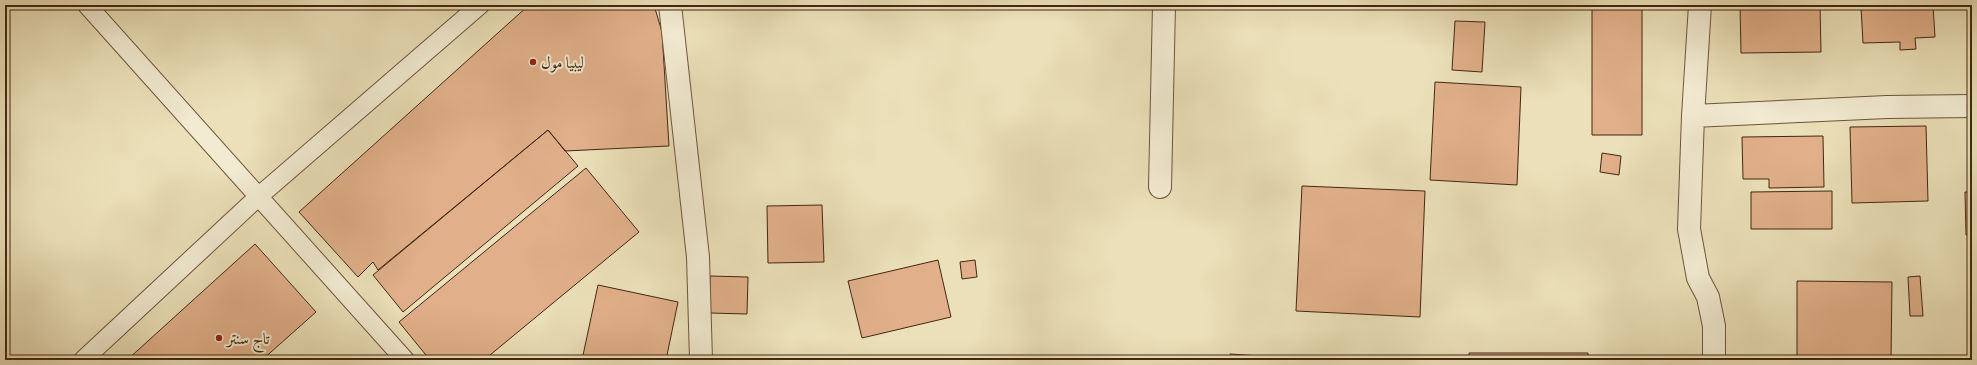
<svg xmlns="http://www.w3.org/2000/svg" width="1977" height="365" viewBox="0 0 1977 365" font-family="'Sorts Mill Goudy',Amiri,serif">
	<style>
		.building { fill: #e1b08a; stroke: #432712 }
		.lines { fill: none; stroke-linecap: round; stroke-linejoin: round }
		.lane-casing { stroke: #6d553c; stroke-width: 20 }
		.street-casing { stroke: #6d553c; stroke-width: 24 }
		.lane { stroke: #f2ebd2; stroke-width: 18 }
		.street { stroke: #f2ebd2; stroke-width: 22 }
		.poi-dot { fill: #8f2418; stroke: #f2ebd2; stroke-width: 1.5 }
		.labels { text-anchor: middle; stroke-width: 4; stroke-linejoin: round; paint-order: stroke }
		.poi-label { font-size: 16px; fill: #432712; stroke: #f2ebd2; text-anchor: start }
	</style>
	<rect width="100%" height="100%" fill="#ebe0b9"/>
	<filter id="stains"><feTurbulence type="fractalNoise" baseFrequency=".005" numOctaves="4"/><feColorMatrix values="0 0 0 0 .2 0 0 0 0 .09 0 0 0 0 .02 0 0 0 .5 -.17"/></filter>
	<radialGradient id="worn" r=".72"><stop offset=".6" stop-color="#630" stop-opacity="0"/><stop offset="1" stop-color="#630" stop-opacity=".3"/></radialGradient>
	<path class="building" d="M 529,5 L 654,5 L 662,32 L 669,146 L 565,151 L 548,130 L 378,270 L 373,262 L 358,277 L 299,212 Z
		M 1592,5 L 1642,5 L 1642,135 L 1592,135 Z
		M 1740,5 L 1820,5 L 1821,52 L 1741,53 Z
		M 1865,5 L 1933,5 L 1935,37 L 1915,38 L 1916,49 L 1900,50 L 1900,42 L 1863,43 L 1861,7 Z
		M 1455,21 L 1485,22 L 1482,72 L 1452,70 Z
		M 1435,82 L 1521,87 L 1517,185 L 1430,180 Z
		M 1926,126 L 1928,201 L 1852,203 L 1850,127 Z
		M 548,130 L 578,166 L 403,312 L 373,275 Z
		M 1823,136 L 1824,187 L 1769,188 L 1769,179 L 1743,179 L 1742,137 Z
		M 1602,153 L 1621,156 L 1619,175 L 1600,172 Z
		M 586,168 L 639,232 L 484,360 L 430,360 L 399,322 Z
		M 1302,186 L 1425,191 L 1420,317 L 1296,311 Z
		M 1832,191 L 1832,229 L 1751,229 L 1751,192 Z
		M 1965,192 L 1972,192 L 1972,235 L 1966,235 Z
		M 822,205 L 824,262 L 768,263 L 767,206 Z
		M 255,244 L 316,312 L 262,360 L 127,360 Z
		M 938,260 L 951,317 L 862,338 L 848,281 Z
		M 975,260 L 977,277 L 962,279 L 960,262 Z
		M 710,276 L 748,277 L 747,314 L 709,313 Z
		M 1920,276 L 1923,316 L 1910,316 L 1908,277 Z
		M 1797,281 L 1892,282 L 1891,360 L 1797,360 Z
		M 598,285 L 678,302 L 666,360 L 582,360 Z
		M 1469,353 L 1588,353 L 1588,360 L 1469,360 Z
		M 1230,354 L 1260,356 L 1260,360 L 1230,360 Z
		M 1620,358 L 1677,358 L 1677,360 L 1620,360 Z"/>
	<g class="lines">
		<defs>
			<path id="lane" d="M 87,5 L 405,360
				M 83,360 L 258,197 L 480,5"/>
			<path id="street" d="M 670,5 L 698,257 L 701,360
				M 1700,5 L 1693,116 L 1689,229 L 1698,278 L 1708,297 L 1714,326 L 1714,360
				M 1693,116 L 1887,107 L 1972,106
				M 1160,187 L 1164,5"/>
		</defs>
		<use href="#lane" class="lane-casing"/>
		<use href="#street" class="street-casing"/>
		<use href="#lane" class="lane"/>
		<use href="#street" class="street"/>
	</g>
	<g class="poi-dot">
		<circle cx="533" cy="62" r="4"/>
		<circle cx="219" cy="338" r="4"/>
	</g>
	<g class="labels">
		<g class="poi-label">
			<text x="541" y="68">ليبيا مول</text>
			<text x="227" y="344">تاج سنتر</text>
		</g>
	</g>
	<rect width="1977" height="365" fill="none" stroke="#ebe0b9" stroke-width="20"/>
	<rect x="6" y="6" width="1965" height="353" fill="none" stroke="#432712" stroke-width="2"/>
	<rect x="10" y="10" width="1957" height="345" fill="none" stroke="#432712"/>
	<rect width="100%" height="100%" filter="url(#stains)"/>
	<rect width="100%" height="100%" fill="url(#worn)"/>
</svg>
